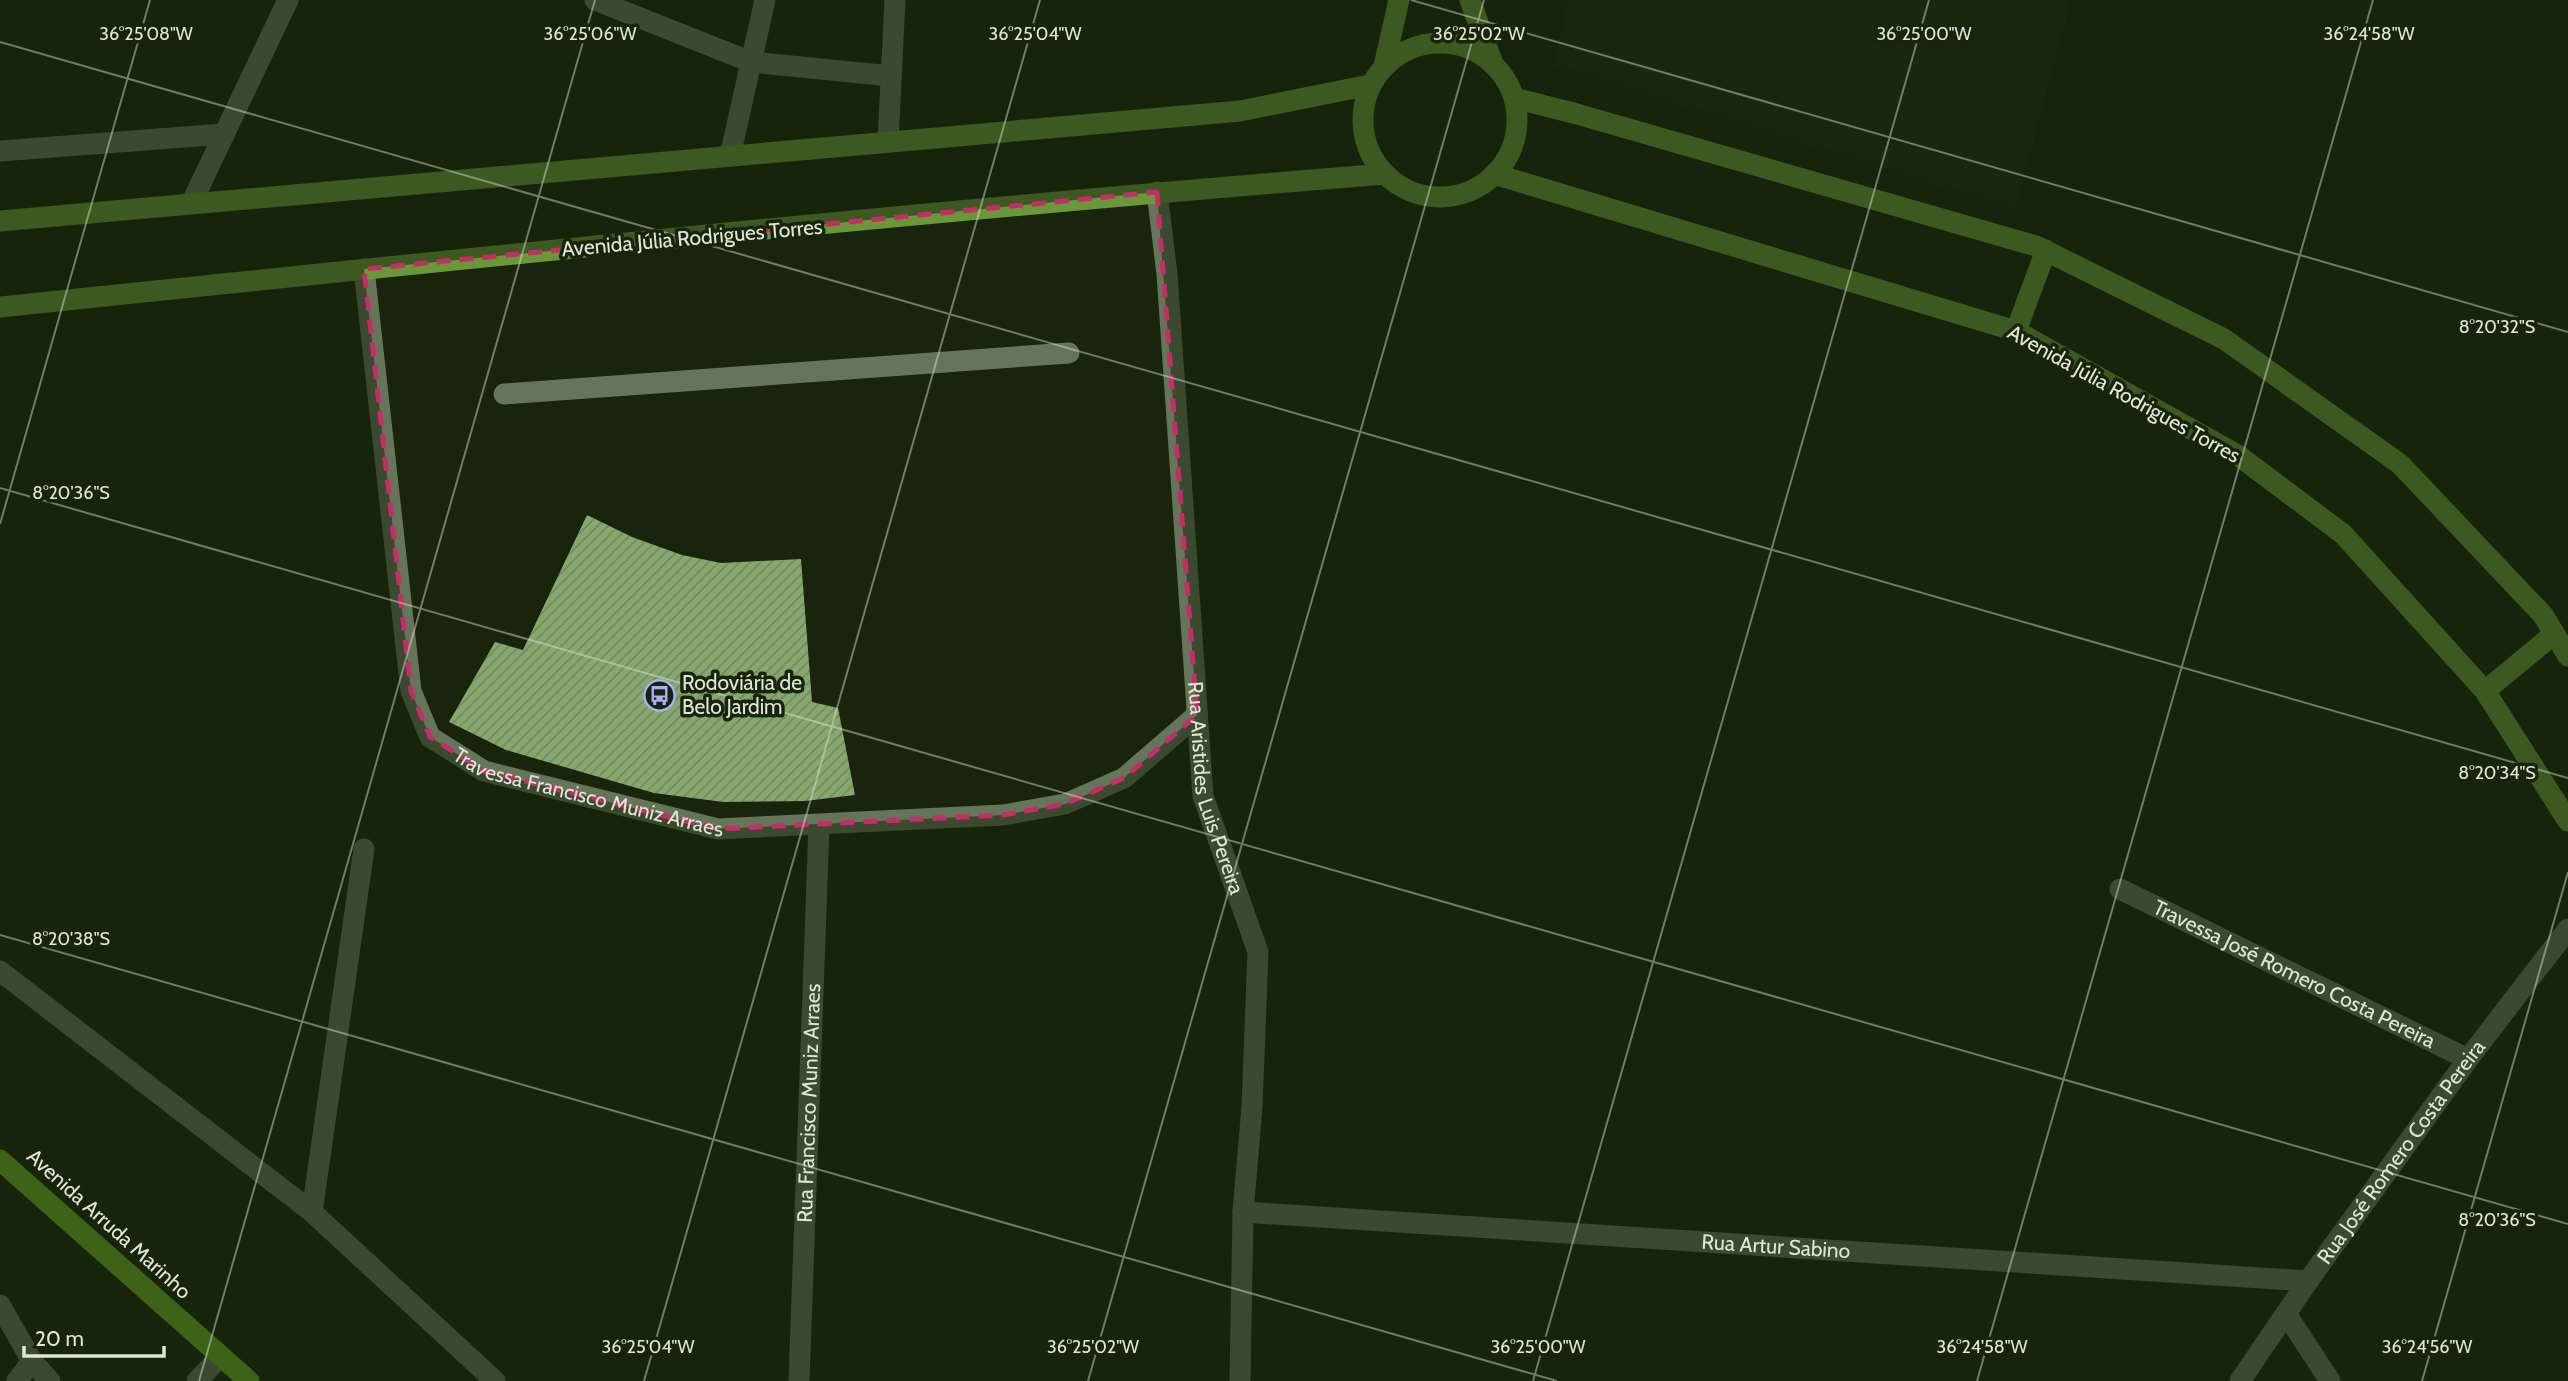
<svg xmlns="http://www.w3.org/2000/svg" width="2568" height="1381" viewBox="0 0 2568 1381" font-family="Cabin,sans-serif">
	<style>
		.built { fill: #1c2c0d }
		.building { fill: url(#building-hatch) }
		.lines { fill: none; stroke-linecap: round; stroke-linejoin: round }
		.minor { stroke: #657559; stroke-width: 21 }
		.major { stroke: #6a9739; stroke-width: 21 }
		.highway { stroke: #6eae23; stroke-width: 21 }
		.marked { fill: none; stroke: #c52d67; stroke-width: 5; stroke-dasharray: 14 9; stroke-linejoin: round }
		.ticks { fill: none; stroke: #dee7d7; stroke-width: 2; stroke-opacity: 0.45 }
		.labels { text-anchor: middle; stroke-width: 7; stroke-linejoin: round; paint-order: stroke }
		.street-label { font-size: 21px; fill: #dee7d7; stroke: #18250c }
		.poi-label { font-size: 21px; fill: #dee7d7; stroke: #18250c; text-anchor: start }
		.ticks-label { font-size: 18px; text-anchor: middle; fill: #dee7d7; stroke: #18250c; stroke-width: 7; stroke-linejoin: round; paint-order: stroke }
	</style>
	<defs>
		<pattern id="building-hatch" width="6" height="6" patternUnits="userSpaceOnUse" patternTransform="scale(1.75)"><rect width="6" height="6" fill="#88a76e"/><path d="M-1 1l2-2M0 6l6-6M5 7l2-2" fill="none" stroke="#738a60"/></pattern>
	</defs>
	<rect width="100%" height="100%" fill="#18250c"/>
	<path class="built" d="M 1568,0 L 2071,0 L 2015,209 L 1554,65 Z"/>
	<path class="building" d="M 587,515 L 632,537 L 682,555 L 721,563 L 801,559 L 812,702 L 838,708 L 855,795 L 805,801 L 723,802 L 654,793 L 506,750 L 449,722 L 495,642 L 523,650 Z"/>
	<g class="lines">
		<g class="minor">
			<path d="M 595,0 L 751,62 L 891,76"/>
			<path d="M 888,142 L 895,0"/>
			<path d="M 0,151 L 224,134"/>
			<path d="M 730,156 L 765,0"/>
			<path id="s1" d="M 1157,192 L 1167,274 L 1203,796 L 1258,952 L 1252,1107 L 1243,1212 L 1240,1381"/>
			<path d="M 191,204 L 288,0"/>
			<path id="s2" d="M 364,269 L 411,691 L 430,737 L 484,771 L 718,829 L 1003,815 L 1065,804 L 1124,778 L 1197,715"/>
			<path d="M 504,394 L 1069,353"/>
			<path id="s3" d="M 2120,889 L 2468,1059"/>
			<path d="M 0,971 L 312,1212 L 495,1381"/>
			<path d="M 312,1212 L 364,849"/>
			<path id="s4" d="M 1243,1212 L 2308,1281"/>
			<path d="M 0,1305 L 32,1361 L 50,1381"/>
			<path d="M 2287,1315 L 2330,1381"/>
			<path d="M 17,1381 L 32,1361"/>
			<path d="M 197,1381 L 221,1356"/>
			<path id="s5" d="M 799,1381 L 819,826"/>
			<path id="s6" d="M 2240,1381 L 2308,1281 L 2468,1059 L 2568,929"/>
		</g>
		<path class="major" d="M 1470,0 L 1493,64
			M1363 120a77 77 0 1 1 154 0a77 77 0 1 1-154 0Z
			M 1384,66 L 1399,0
			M 1514,98 L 1577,114 L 2036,246 L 2224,339 L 2400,464 L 2543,615 L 2568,656
			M 1494,174 L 2016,331 L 2239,456 L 2343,534 L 2485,691 L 2568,821
			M 0,221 L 1240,111 L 1370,85
			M 0,307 C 461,259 923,211 1385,174
			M 2016,331 L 2046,250
			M 2485,691 L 2554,634"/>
		<path class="highway" d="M 0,1160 L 249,1381"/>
	</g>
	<path d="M0 0H2568V1381H0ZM 1157,192 L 1197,715 L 1124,778 L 1065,804 L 1003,815 L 718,829 L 484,771 L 430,737 L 411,691 L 364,269 Z" fill="#18250c" fill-opacity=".55" fill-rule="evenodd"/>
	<path class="marked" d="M 1157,192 L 1197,715 L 1124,778 L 1065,804 L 1003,815 L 718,829 L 484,771 L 430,737 L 411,691 L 364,269 Z"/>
	<path class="ticks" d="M 1411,0 L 2568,332M 0,42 L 2568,778M 0,488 L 2568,1224M 0,524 L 150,0M 0,935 L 1557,1381M 199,1381 L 595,0M 644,1381 L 1040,0M 1088,1381 L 1484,0M 1533,1381 L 1929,0M 1977,1381 L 2373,0M 2422,1381 L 2568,872"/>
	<defs>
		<symbol id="bus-ring" viewBox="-11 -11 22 22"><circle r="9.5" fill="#18250c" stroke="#acaffb" stroke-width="1.5"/><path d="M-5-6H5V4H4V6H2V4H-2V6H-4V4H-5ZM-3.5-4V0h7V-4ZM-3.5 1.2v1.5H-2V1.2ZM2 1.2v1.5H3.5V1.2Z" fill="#acaffb"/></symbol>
	</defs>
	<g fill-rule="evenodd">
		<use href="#bus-ring" x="642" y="678" width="35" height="35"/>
	</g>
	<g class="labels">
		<g class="street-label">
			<text transform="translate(692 238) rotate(-5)" y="7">Avenida Júlia Rodrigues Torres</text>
			<text transform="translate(2124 394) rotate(29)" y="7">Avenida Júlia Rodrigues Torres</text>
			<text dy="7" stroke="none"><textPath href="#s2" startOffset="644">Travessa Francisco Muniz Arraes</textPath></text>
			<text dy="7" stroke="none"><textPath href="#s1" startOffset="600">Rua Aristides Luis Pereira</textPath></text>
			<text dy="7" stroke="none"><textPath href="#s3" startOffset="194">Travessa José Romero Costa Pereira</textPath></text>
			<text dy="7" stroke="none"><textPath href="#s5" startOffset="278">Rua Francisco Muniz Arraes</textPath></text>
			<text dy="7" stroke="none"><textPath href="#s6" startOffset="280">Rua José Romero Costa Pereira</textPath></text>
			<text transform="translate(109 1224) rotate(42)" y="7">Avenida Arruda Marinho</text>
			<text dy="7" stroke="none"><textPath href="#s4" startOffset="534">Rua Artur Sabino</textPath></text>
		</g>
		<g class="poi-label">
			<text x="682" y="690">Rodoviária de<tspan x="682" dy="24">Belo Jardim</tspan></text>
		</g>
	</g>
	<g class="ticks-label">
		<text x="146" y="40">36°25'08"W</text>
		<text x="590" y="40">36°25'06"W</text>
		<text x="1035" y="40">36°25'04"W</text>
		<text x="1479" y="40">36°25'02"W</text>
		<text x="1924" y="40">36°25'00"W</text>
		<text x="2369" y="40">36°24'58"W</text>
		<text x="2497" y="333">8°20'32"S</text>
		<text x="71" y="499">8°20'36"S</text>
		<text x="2497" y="779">8°20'34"S</text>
		<text x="71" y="945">8°20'38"S</text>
		<text x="2497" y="1226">8°20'36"S</text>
		<text x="648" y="1353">36°25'04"W</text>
		<text x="1093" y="1353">36°25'02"W</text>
		<text x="1538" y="1353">36°25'00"W</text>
		<text x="1982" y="1353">36°24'58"W</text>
		<text x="2427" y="1353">36°24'56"W</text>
	</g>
	<path d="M24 1346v10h140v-10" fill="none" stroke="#dee7d7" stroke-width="3.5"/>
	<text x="35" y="1346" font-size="21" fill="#dee7d7" stroke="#18250c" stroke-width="5" paint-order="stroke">20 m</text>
</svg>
